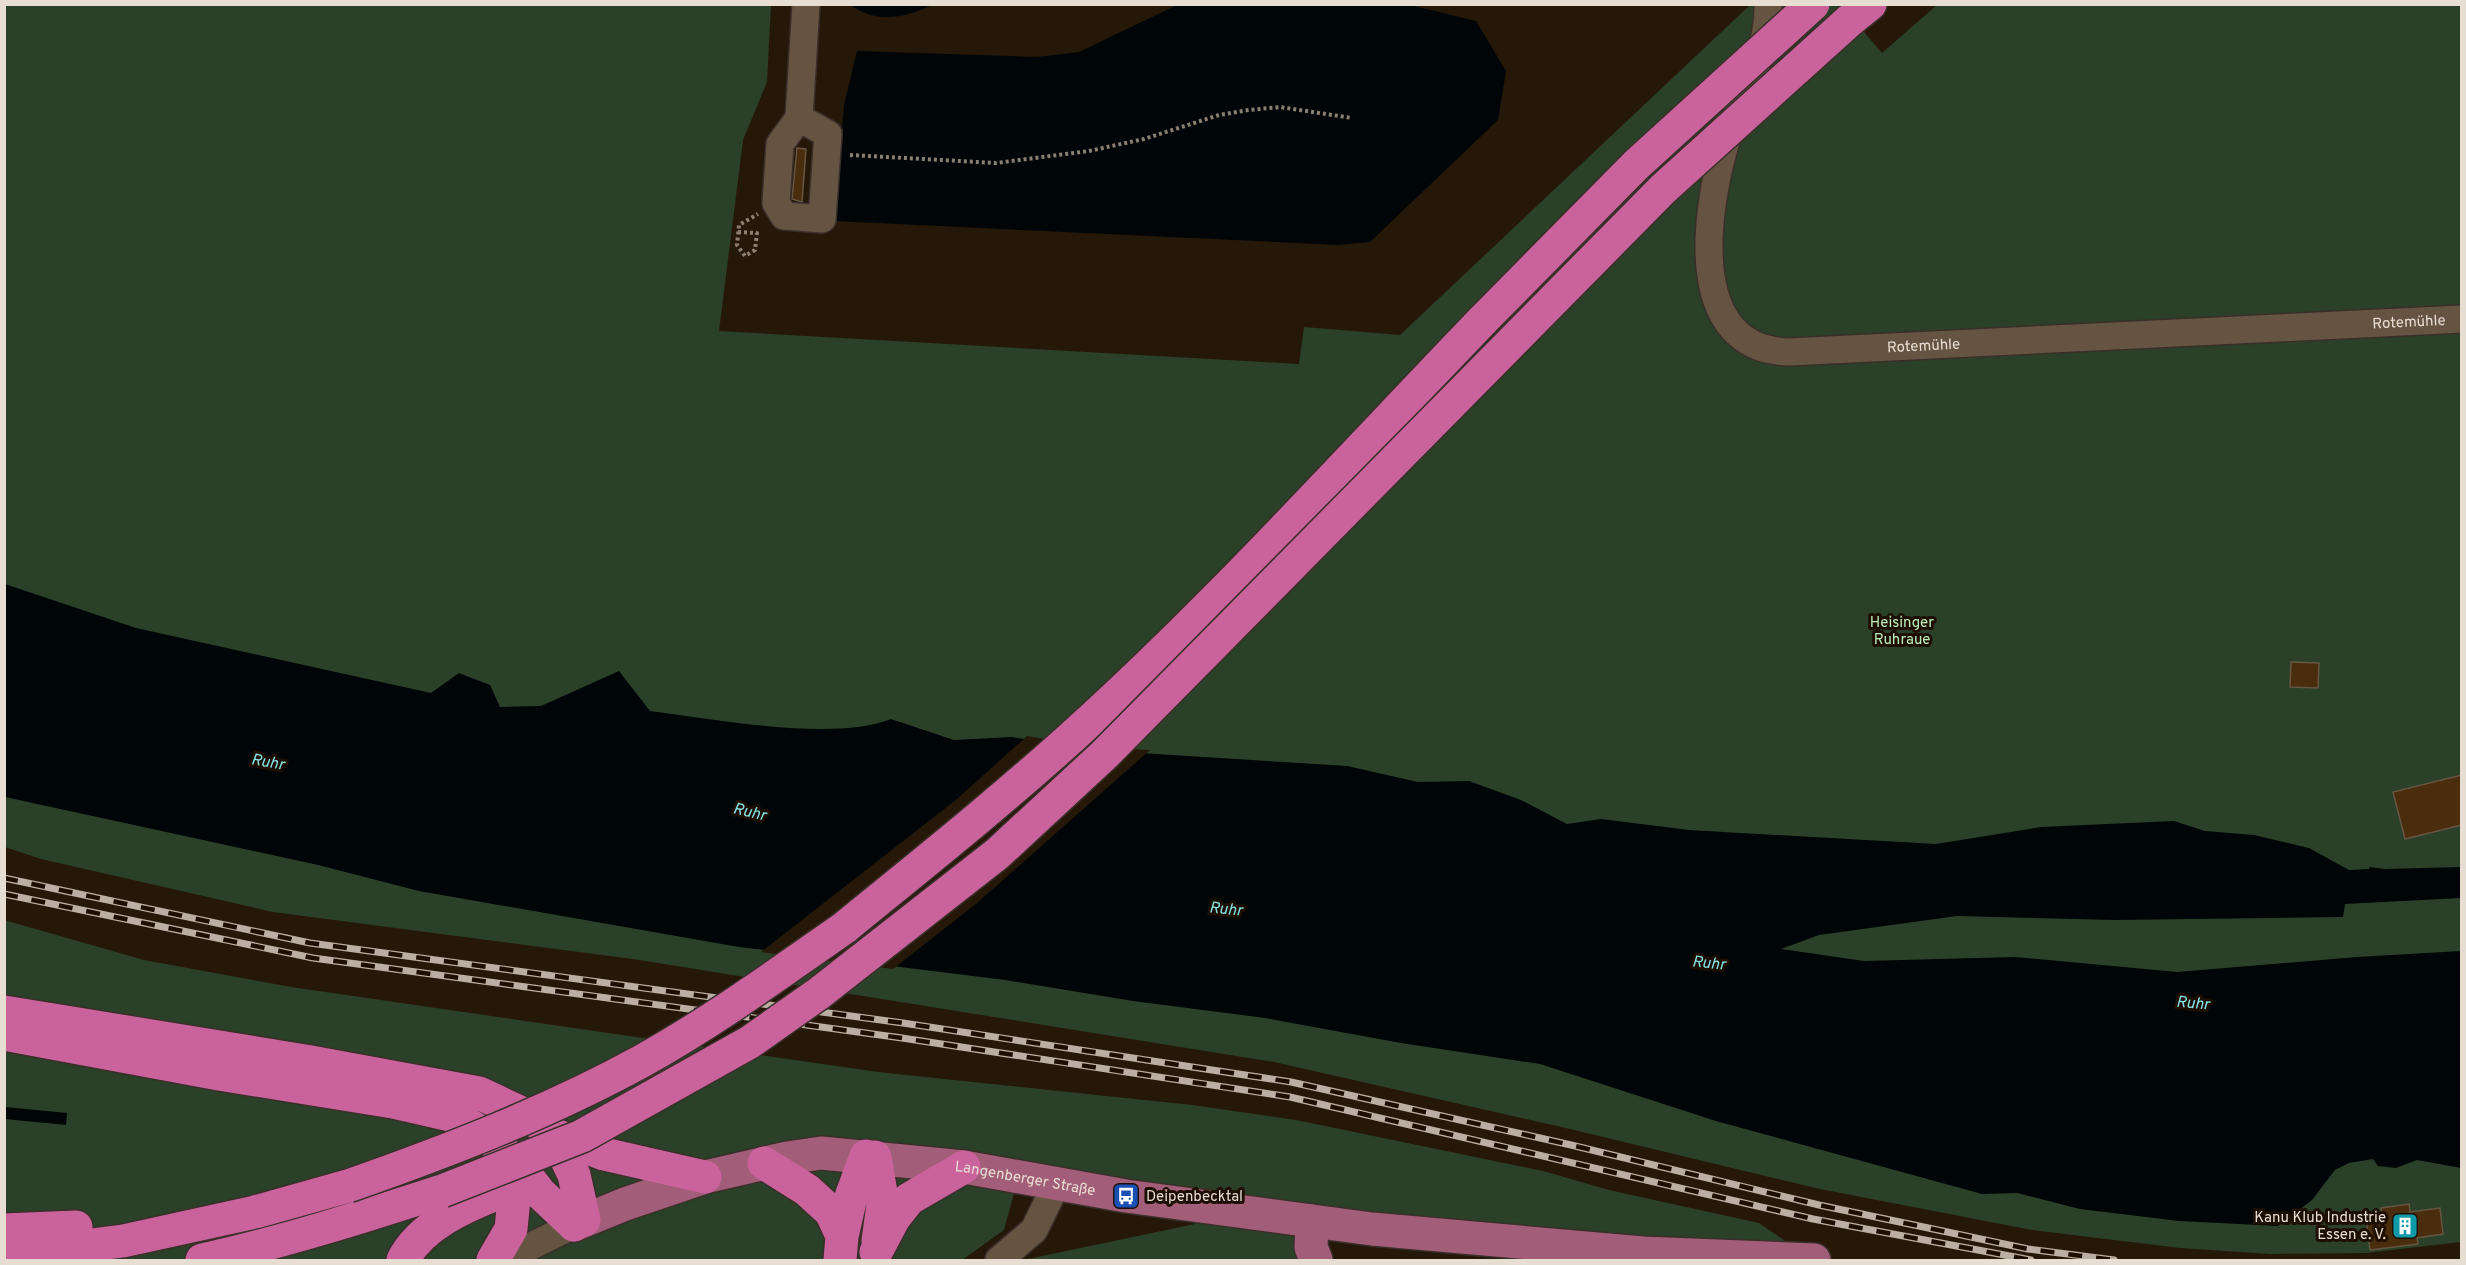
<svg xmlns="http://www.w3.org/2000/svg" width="2466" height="1265" viewBox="0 0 2466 1265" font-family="Overpass,sans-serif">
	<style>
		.green { fill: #2b4028 }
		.water { fill: #000607 }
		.pier { fill: #261808 }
		.building { fill: #4a2d0c; stroke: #675544; stroke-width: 1.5 }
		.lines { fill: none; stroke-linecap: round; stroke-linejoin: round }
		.minor-casing { stroke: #3a2f2a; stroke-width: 30 }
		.major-casing { stroke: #3a2f2a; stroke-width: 36 }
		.highway-casing { stroke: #3a2f2a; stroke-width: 36 }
		.path { stroke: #8b7e72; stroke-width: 4; stroke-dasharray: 3 3; stroke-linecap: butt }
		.minor { stroke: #665443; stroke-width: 27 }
		.major { stroke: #a25d78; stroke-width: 33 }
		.highway { stroke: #ca639c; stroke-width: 33 }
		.rail-casing { stroke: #bbafa3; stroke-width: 7 }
		.rail { stroke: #1d0e02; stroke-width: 4.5; stroke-dasharray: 14; stroke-linecap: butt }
		.highway-bridge-casing { stroke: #3a2f2a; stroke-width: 36; stroke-linecap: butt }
		.highway-bridge { stroke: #ca639c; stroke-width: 33 }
		.labels { text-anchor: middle; stroke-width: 6; stroke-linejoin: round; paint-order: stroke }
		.street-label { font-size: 15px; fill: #e8ddd3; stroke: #1d0e02 }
		.park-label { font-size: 15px; fill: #bbedb4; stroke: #1d0e02 }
		.poi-label { font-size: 15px; fill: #e8ddd3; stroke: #1d0e02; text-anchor: start }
		.water-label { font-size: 16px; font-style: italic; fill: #86e7eb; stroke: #1d0e02 }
	</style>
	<rect width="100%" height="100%" fill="#261808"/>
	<path class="green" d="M 5,5 L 771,5 L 767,82 L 743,140 L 719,331 L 1299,364 L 1304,327 L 1400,335 L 1750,5 L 1841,5 L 1882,53 L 1937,5 L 2461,5 L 2461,1242 L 2366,1253 L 2270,1254 L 2180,1248 L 2032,1230 L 1820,1189 L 1570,1129 L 1274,1062 L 633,959 L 273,912 L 41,859 L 5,847 Z
		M 4,920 L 144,960 L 291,987 L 878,1072 L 1192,1105 L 1296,1120 L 1543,1171 L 1609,1190 L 1759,1223 L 1801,1252 L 1483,1232 L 1022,1164 L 1004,1230 L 962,1260 L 5,1260 Z
		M 1205,1205 L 1311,1223 L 1314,1260 L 1023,1260 L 1195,1224 Z"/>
	<path class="water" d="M 1406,4 L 1476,21 L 1506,71 L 1498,120 L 1370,242 L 1339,245 L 834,221 L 844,105 L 857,51 L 1037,57 L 1079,52 L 1177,5 Z
		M 851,5 L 932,5 C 906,18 875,24 851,5 Z
		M 5,584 L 136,628 L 431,693 L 459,673 L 490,685 L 500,707 L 541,706 L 619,671 L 650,711 C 712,719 835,742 891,719 L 954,740 L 1012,737 L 1093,750 L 1347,766 L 1418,782 L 1469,781 L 1521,800 L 1567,824 L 1601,819 L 1689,830 L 1936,844 L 2041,827 L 2174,821 L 2205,831 L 2254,835 L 2309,848 L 2349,870 L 2369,869 L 2370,867 L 2384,869 L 2461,867 L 2461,898 L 2345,904 L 2343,917 L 2116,920 L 1957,916 L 1819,935 L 1781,949 L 1864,961 L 2015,957 L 2177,972 L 2357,957 L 2461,951 L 2461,1168 L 2417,1160 L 2396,1168 L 2378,1166 L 2373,1159 L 2349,1163 L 2335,1170 L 2312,1200 L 2278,1226 L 2179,1221 L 2080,1209 L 2017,1193 L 1982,1194 L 1716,1121 L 1540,1064 L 1401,1043 L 1265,1018 L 1133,1001 L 1005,980 L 739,947 L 419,891 L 318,865 L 5,797 Z
		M 5,1107 L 67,1113 L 66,1125 L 5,1119 Z"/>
	<path class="pier" d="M 1027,736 L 1093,747 L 1150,750 L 977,903 L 893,969 L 761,952 L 957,799 Z"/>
	<path class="building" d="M 797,148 L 806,149 L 802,202 L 792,199 Z
		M 2291,662 L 2319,663 L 2318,688 L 2290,687 Z
		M 2462,775 L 2462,825 L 2405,839 L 2393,792 Z
		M 2409,1204 L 2410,1212 L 2440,1208 L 2443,1234 L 2417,1238 L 2418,1244 L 2370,1250 L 2366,1218 L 2382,1216 L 2381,1208 Z"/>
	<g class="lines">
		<defs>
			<g id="minor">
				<path id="s1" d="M 1768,4 C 1769,58 1738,98 1724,148 C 1705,216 1686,349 1789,352 L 2462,319"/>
				<path d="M 799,118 L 828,134 L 822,219 L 784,216 L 776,203 L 780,144 L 799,118 L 806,4"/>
				<path d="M 503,1260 L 574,1225"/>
				<path d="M 999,1260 L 1034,1230 L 1057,1183"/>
			</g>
			<g id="major">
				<path d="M 1312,1221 L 1311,1247 L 1316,1260"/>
				<path id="s2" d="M 574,1225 L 625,1204 L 705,1177 L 787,1158 L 821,1153 L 964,1167 L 1126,1196 L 1372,1229 L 1643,1253 L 1814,1260"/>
			</g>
			<path id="highway" d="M 1849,21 L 1870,4
				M 844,928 C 921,865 999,803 1073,736 C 1218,605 1349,459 1484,319
				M 4,1012 L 311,1062 L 479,1093 L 528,1116 L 555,1135 L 574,1175 L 584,1220
				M 4,1034 L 219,1074 L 393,1102 L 454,1116 L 481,1132 L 517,1163 L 540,1193 L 574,1225
				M 555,1135 L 604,1154 L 705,1177
				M 875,1157 L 883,1205 L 878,1241
				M 764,1163 L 807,1190 L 831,1212 L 842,1236
				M 4,1230 L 76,1227
				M 876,1252 L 894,1218 L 909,1199 L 964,1167
				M 4,1256 L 123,1241 L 255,1212 L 348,1186
				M 202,1260 C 283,1242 362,1217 442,1191
				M 403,1260 C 421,1225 465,1206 501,1192
				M 493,1260 L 511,1229 L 517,1168
				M 840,1260 L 842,1236 L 851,1197 L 866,1156"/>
		</defs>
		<use href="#minor" class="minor-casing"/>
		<use href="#major" class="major-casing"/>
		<use href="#highway" class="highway-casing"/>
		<path class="path" d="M 850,155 L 996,163 L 1089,151 L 1144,139 L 1219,115 L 1249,110 L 1280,107 L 1352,118
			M 738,232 L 757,233 L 755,250 L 745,256 L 737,245 L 739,225 L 758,214"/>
		<use href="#minor" class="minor"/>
		<use href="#major" class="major"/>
		<use href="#highway" class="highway"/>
		<defs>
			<path id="rail" d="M 4,878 L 310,943 L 903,1023 L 1291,1082 L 1571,1145 L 1819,1205 L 2028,1249 L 2114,1260
				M 4,894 L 313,958 L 902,1038 L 1290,1097 L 1813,1219 L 2031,1260"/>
		</defs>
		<use href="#rail" class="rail-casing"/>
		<use href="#rail" class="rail"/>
		<defs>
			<path id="highway-bridge" d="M 1484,319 L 1636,165 L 1813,4
				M 348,1186 C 448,1151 549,1112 642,1061 C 712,1022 778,974 844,928
				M 442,1191 L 582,1136 L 750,1042 L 818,994 L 997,854 L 1104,755 L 1663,189 L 1849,21"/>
		</defs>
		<use href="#highway-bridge" class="highway-bridge-casing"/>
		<use href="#highway-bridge" class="highway-bridge"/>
	</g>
	<defs>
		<symbol id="bus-square" viewBox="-11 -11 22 22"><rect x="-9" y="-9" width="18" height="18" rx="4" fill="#1a4fb4" stroke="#1d0e02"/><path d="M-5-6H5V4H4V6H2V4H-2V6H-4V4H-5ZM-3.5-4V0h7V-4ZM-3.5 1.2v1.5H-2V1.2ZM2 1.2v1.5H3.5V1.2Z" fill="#fff"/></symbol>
		<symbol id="building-square" viewBox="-11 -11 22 22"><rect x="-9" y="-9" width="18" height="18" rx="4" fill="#0f9aa8" stroke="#1d0e02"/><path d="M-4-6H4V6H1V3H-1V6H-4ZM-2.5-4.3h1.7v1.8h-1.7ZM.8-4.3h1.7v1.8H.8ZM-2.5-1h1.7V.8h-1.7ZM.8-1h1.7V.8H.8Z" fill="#fff"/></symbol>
	</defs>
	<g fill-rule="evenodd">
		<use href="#bus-square" x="1111" y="1181" width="30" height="30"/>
		<use href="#building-square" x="2390" y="1211" width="30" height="30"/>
	</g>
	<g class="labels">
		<g class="street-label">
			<text dy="5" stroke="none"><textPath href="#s1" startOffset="1022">Rotemühle</textPath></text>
			<text dy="5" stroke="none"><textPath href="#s1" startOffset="536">Rotemühle</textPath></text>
			<text dy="5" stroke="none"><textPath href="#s2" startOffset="464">Langenberger Straße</textPath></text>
		</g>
		<g class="park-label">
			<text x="1902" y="627">Heisinger<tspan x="1902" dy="17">Ruhraue</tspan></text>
		</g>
		<g class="poi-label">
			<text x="1146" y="1201">Deipenbecktal</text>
			<text x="2386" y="1222" text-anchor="end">Kanu Klub Industrie<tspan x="2386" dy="17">Essen e. V.</tspan></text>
		</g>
		<g class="water-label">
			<text transform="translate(268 761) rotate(10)" y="6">Ruhr</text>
			<text transform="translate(750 811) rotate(13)" y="6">Ruhr</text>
			<text transform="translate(1226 908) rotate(6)" y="6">Ruhr</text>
			<text transform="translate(1709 962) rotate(6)" y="6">Ruhr</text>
			<text transform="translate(2193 1002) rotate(5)" y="6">Ruhr</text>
		</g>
	</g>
	<rect width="2466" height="1265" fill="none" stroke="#e8ddd3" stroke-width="12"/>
</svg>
